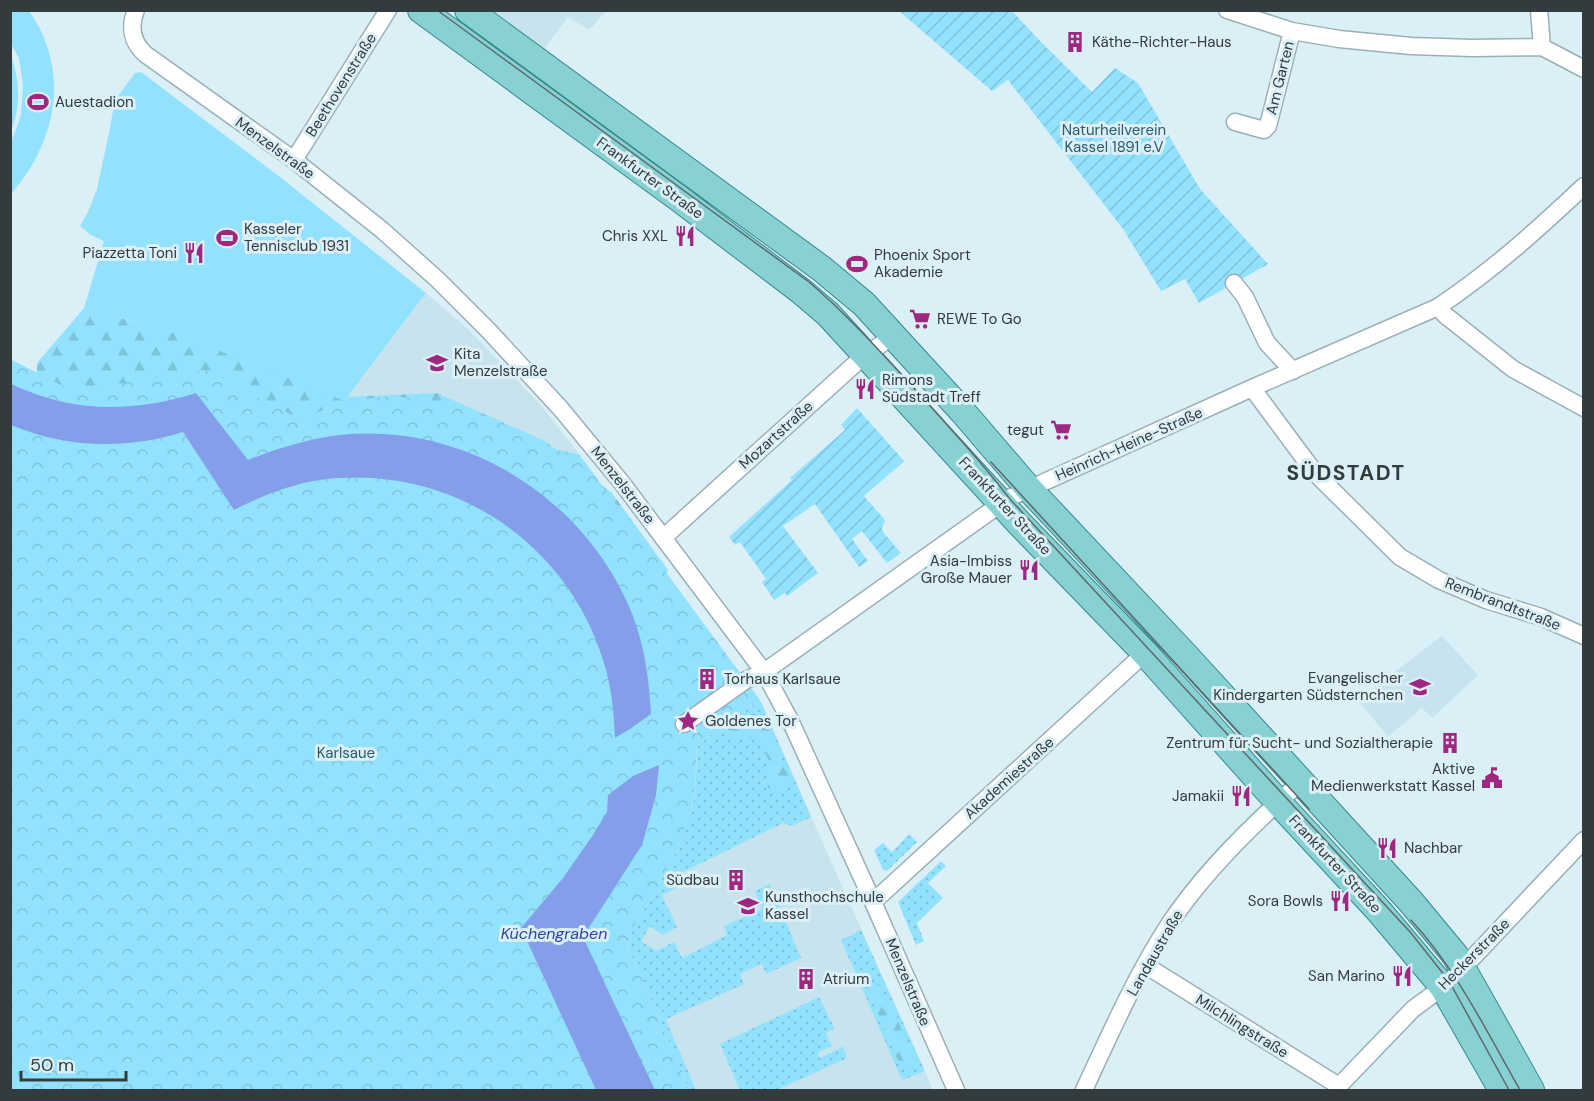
<svg xmlns="http://www.w3.org/2000/svg" width="1594" height="1101" viewBox="0 0 1594 1101" font-family="'DM Sans',sans-serif">
	<style>
		.built { fill: #c7e3ee }
		.grass { fill: url(#grass-dots) }
		.forest { fill: url(#forest-firs) }
		.park { fill: url(#park-crowns) }
		.garden { fill: url(#garden-furrows) }
		.pitch { fill: #92e2fd }
		.water { fill: #849ee9 }
		.lines { fill: none; stroke-linecap: round; stroke-linejoin: round }
		.minor-casing { stroke: #9bafb6; stroke-width: 19 }
		.primary-casing { stroke: #35898c; stroke-width: 28 }
		.minor { stroke: #fff; stroke-width: 16 }
		.primary { stroke: #87d1d3; stroke-width: 26 }
		.tram { stroke: #5d696d; stroke-width: 1.5 }
		.labels { text-anchor: middle; stroke-width: 6; stroke-linejoin: round; paint-order: stroke }
		.poi-label { font-size: 15px; fill: #323b3d; stroke: #dbeff7; text-anchor: start }
		.street-label { font-size: 15px; fill: #323b3d; stroke: #dbeff7 }
		.park-label { font-size: 15px; fill: #2b5b6a; stroke: #dbeff7 }
		.water-label { font-size: 16px; font-style: italic; fill: #2e449a; stroke: #dbeff7 }
		.district-label { font-size: 21px; font-weight: bold; letter-spacing: 1.5px; fill: #323b3d; stroke: #dbeff7 }
	</style>
	<defs>
		<pattern id="grass-dots" width="8" height="8" patternUnits="userSpaceOnUse" patternTransform="scale(1.5)"><rect width="8" height="8" fill="#92e2fd"/><path d="M2 2h.1M6 6h.1" fill="none" stroke="#7ec3da" stroke-width="1.8" stroke-linecap="round"/></pattern>
		<pattern id="forest-firs" width="22" height="20" patternUnits="userSpaceOnUse" patternTransform="scale(1.5)"><rect width="22" height="20" fill="#92e2fd"/><path d="M5 1l3.5 6h-7zM16 11l3.5 6h-7z" fill="#7ec3da"/></pattern>
		<pattern id="park-crowns" width="20" height="18" patternUnits="userSpaceOnUse" patternTransform="scale(1.5)"><rect width="20" height="18" fill="#92e2fd"/><path d="M2 6a3 3 0 1 1 6 0M12 15a3 3 0 1 1 6 0" fill="none" stroke="#7ec3da"/></pattern>
		<pattern id="garden-furrows" width="10" height="10" patternUnits="userSpaceOnUse" patternTransform="scale(1.5)"><rect width="10" height="10" fill="#92e2fd"/><path d="M-1 1l2-2M0 10L10 0M9 11l2-2" fill="none" stroke="#7ec3da"/></pattern>
	</defs>
	<rect width="100%" height="100%" fill="#dbeff7"/>
	<path class="built" d="M 491,11 L 606,11 L 589,30 L 568,17 L 543,50 Z
		M 426,293 L 469,330 L 540,404 L 579,454 L 552,449 L 344,401 Z
		M 1442,636 L 1478,675 L 1432,718 L 1422,708 L 1388,737 L 1358,700 Z
		M 760,700 L 825,848 L 933,1090 L 690,1090 L 625,940 L 673,860 L 696,779 Z"/>
	<path class="grass" d="M 760,700 L 811,817 L 792,826 L 783,823 L 673,877 L 678,887 L 662,895 L 677,927 L 663,935 L 650,926 L 641,941 L 656,951 L 674,942 L 682,958 L 727,935 L 724,926 L 762,909 L 755,891 L 770,884 L 801,958 L 766,974 L 762,964 L 740,974 L 744,984 L 680,1013 L 679,1012 L 677,1014 L 666,1020 L 696,1090 L 690,1090 L 625,940 C 650,900 677,860 690,814 C 697,792 696,767 697,745 Z
		M 909,834 L 917,842 L 887,871 L 883,870 L 874,850 L 883,843 L 892,852 Z
		M 941,861 L 946,866 L 928,883 L 943,898 L 917,923 L 924,941 L 916,945 L 898,902 Z
		M 861,930 L 925,1071 L 902,1080 L 841,940 Z
		M 819,997 L 835,1029 L 826,1033 L 832,1046 L 817,1053 L 820,1058 L 843,1047 L 847,1058 L 777,1090 L 740,1090 L 720,1044 Z"/>
	<path class="forest" d="M 84,308 L 175,333 L 343,397 L 437,393 L 545,441 L 612,493 L 668,570 L 658,590 L 339,426 L 87,399 L 37,384 L 37,363 Z
		M 758,712 L 764,714 L 769,729 L 778,745 L 780,757 L 787,765 L 790,778 L 786,786 L 777,792 L 768,788 L 767,776 L 771,765 L 759,740 C 751,739 742,736 735,739 L 731,733 L 730,727 C 738,720 748,715 758,712 Z
		M 878,983 L 896,1014 L 902,1032 L 916,1059 L 913,1069 L 902,1068 C 894,1054 889,1040 883,1024 C 877,1011 869,999 871,984 Z"/>
	<path class="park" d="M 10,359 L 73,391 L 207,370 L 301,420 L 344,401 L 394,396 L 442,403 L 496,421 L 552,449 L 579,454 L 760,700 L 697,745 C 696,768 696,791 690,814 C 677,860 650,900 625,940 L 690,1090 L 11,1090 Z"/>
	<path class="garden" d="M 899,11 L 1012,11 L 1040,41 L 1092,92 L 1115,68 L 1138,83 L 1200,189 L 1268,264 L 1199,303 L 1185,279 L 1161,291 L 1123,229 L 1008,80 L 992,91 Z
		M 857,408 L 904,461 L 864,496 L 885,520 L 882,528 L 883,532 L 901,553 L 887,563 L 862,531 L 852,539 L 868,561 L 859,567 L 815,504 L 783,526 L 818,573 L 787,596 L 785,593 L 774,600 L 762,582 L 766,579 L 740,542 L 735,545 L 729,537 L 792,480 L 790,478 L 845,430 L 841,425 Z"/>
	<path class="pitch" d="M 11,10 L 29,11 C 71,70 57,142 11,194 L 11,143 L 21,115 L 23,86 L 19,58 L 11,44 Z
		M 11,56 C 20,80 21,107 11,131 Z
		M 141,72 L 280,177 L 426,293 L 344,401 L 175,333 L 84,308 L 104,241 L 91,235 L 80,226 L 88,212 L 97,189 L 109,133 L 115,100 L 135,73 Z"/>
	<path class="water" d="M 11,384 C 73,413 131,413 196,393 L 248,460 C 278,448 308,439 340,435 C 466,422 587,499 633,616 C 645,648 649,680 651,714 L 630,729 L 615,738 C 614,715 612,692 606,670 C 572,543 450,462 319,480 C 289,485 261,496 234,510 L 183,432 C 127,450 65,448 11,425 Z
		M 659,765 L 656,795 L 642,845 L 583,937 L 655,1090 L 596,1090 L 521,928 L 563,878 L 593,835 L 607,812 L 608,795 L 633,776 Z"/>
	<g class="lines">
		<defs>
			<path id="minor" d="M 136,10 C 129,27 132,42 145,54 L 294,160 L 382,230 L 438,280 L 488,330 L 561,409 L 622,483 L 764,672 L 790,720 L 873,902 L 956,1090
				M 1227,10 L 1292,31 L 1339,39 L 1411,46 L 1472,48 L 1542,47 L 1584,69
				M 1539,10 L 1542,47
				M 1235,122 L 1264,130 L 1268,126 L 1292,31
				M 294,160 L 388,10
				M 1234,283 L 1245,297 L 1267,343 L 1293,371
				M 1438,307 L 1445,315 L 1513,369 L 1584,408
				M 1252,388 L 1315,473 L 1400,557 L 1439,580 L 1486,600 L 1541,617 L 1584,636
				M 663,538 L 856,363 L 892,336
				M 684,724 L 746,680 L 764,672 L 1009,498 L 1252,388 L 1438,307 C 1493,270 1536,231 1584,186
				M 873,902 L 1145,653
				M 1145,965 L 1339,1086
				M 1084,1090 C 1110,1034 1136,975 1170,923 C 1204,872 1255,822 1301,782
				M 1337,1090 L 1339,1086 L 1413,1009 L 1443,987 L 1462,969 L 1584,840"/>
			<path id="primary" d="M 421,10 L 677,197 L 801,291 L 828,314 L 1020,524 L 1145,653 L 1278,802 L 1379,911 L 1443,987 L 1502,1090
				M 468,10 L 822,269 L 864,304 L 963,412 L 1029,489 L 1186,656 L 1411,902 L 1455,955 L 1531,1090"/>
		</defs>
		<use href="#minor" class="minor-casing"/>
		<use href="#primary" class="primary-casing"/>
		<use href="#minor" class="minor"/>
		<use href="#primary" class="primary"/>
		<path class="tram" d="M 437,10 L 809,282 C 851,318 887,359 925,400 C 953,432 983,463 1009,498 L 1411,933 L 1449,981 L 1509,1090
			M 991,462 L 1309,809
			M 1411,920 C 1457,970 1487,1032 1520,1090"/>
	</g>
	<defs>
		<symbol id="building-bare" viewBox="-9 -9 18 18"><path d="M-4-6H4V6H1V3H-1V6H-4ZM-2.5-4.3h1.7v1.8h-1.7ZM.8-4.3h1.7v1.8H.8ZM-2.5-1h1.7V.8h-1.7ZM.8-1h1.7V.8H.8Z" fill="#9e2780" stroke="#dbeff7" stroke-width="2.5" paint-order="stroke"/></symbol>
		<symbol id="stadium-bare" viewBox="-9 -9 18 18"><path d="M0-5a6.5 5 0 1 0 0 10a6.5 5 0 1 0 0-10ZM-3.5-1.8h7v3.6h-7Z" fill="#9e2780" stroke="#dbeff7" stroke-width="2.5" paint-order="stroke"/></symbol>
		<symbol id="restaurant-bare" viewBox="-9 -9 18 18"><path d="M-5-6h1v4h1v-4h1v4h1v-4h1v5L-1.5 .5V6h-2V.5L-5-1ZM5-6V6H3V1.5H1.5Q1.5-4 5-6Z" fill="#9e2780" stroke="#dbeff7" stroke-width="2.5" paint-order="stroke"/></symbol>
		<symbol id="supermarket-bare" viewBox="-9 -9 18 18"><path d="M-6-5.5h2.5l.6 2H6L4.5 2H-2.5L-4.4-4H-6ZM-1.5 3.2a1.3 1.3 0 1 0 .1 0ZM3 3.2a1.3 1.3 0 1 0 .1 0Z" fill="#9e2780" stroke="#dbeff7" stroke-width="2.5" paint-order="stroke"/></symbol>
		<symbol id="school-bare" viewBox="-9 -9 18 18"><path d="M0-5L7-2L0 1L-7-2ZM-4 1L0 2.5L4 1V4Q0 6-4 4Z" fill="#9e2780" stroke="#dbeff7" stroke-width="2.5" paint-order="stroke"/></symbol>
		<symbol id="sight-bare" viewBox="-9 -9 18 18"><path d="M0-6L1.8-2.2L6-1.7L2.9 1.2L3.7 5.4L0 3.3L-3.7 5.4L-2.9 1.2L-6-1.7L-1.8-2.2Z" fill="#9e2780" stroke="#dbeff7" stroke-width="2.5" paint-order="stroke"/></symbol>
		<symbol id="civic-bare" viewBox="-9 -9 18 18"><path d="M-.6-6.5H3V-4.5H.6V-3L4-1V1h2V6H-6V1h2V-1L-.6-3ZM-1.2 2.5V6h2.4V2.5Z" fill="#9e2780" stroke="#dbeff7" stroke-width="2.5" paint-order="stroke"/></symbol>
		<symbol id="university-bare" viewBox="-9 -9 18 18"><path d="M0-5L7-2L0 1L-7-2ZM-4 1L0 2.5L4 1V4Q0 6-4 4Z" fill="#9e2780" stroke="#dbeff7" stroke-width="2.5" paint-order="stroke"/></symbol>
	</defs>
	<g fill-rule="evenodd">
		<use href="#building-bare" x="1060" y="27" width="30" height="30"/>
		<use href="#stadium-bare" x="23" y="87" width="30" height="30"/>
		<use href="#restaurant-bare" x="670" y="221" width="30" height="30"/>
		<use href="#stadium-bare" x="212" y="223" width="30" height="30"/>
		<use href="#restaurant-bare" x="179" y="238" width="30" height="30"/>
		<use href="#stadium-bare" x="842" y="249" width="30" height="30"/>
		<use href="#supermarket-bare" x="905" y="304" width="30" height="30"/>
		<use href="#school-bare" x="422" y="348" width="30" height="30"/>
		<use href="#restaurant-bare" x="850" y="374" width="30" height="30"/>
		<use href="#supermarket-bare" x="1046" y="415" width="30" height="30"/>
		<use href="#restaurant-bare" x="1014" y="555" width="30" height="30"/>
		<use href="#building-bare" x="692" y="664" width="30" height="30"/>
		<use href="#school-bare" x="1405" y="672" width="30" height="30"/>
		<use href="#sight-bare" x="673" y="706" width="30" height="30"/>
		<use href="#building-bare" x="1435" y="728" width="30" height="30"/>
		<use href="#civic-bare" x="1477" y="763" width="30" height="30"/>
		<use href="#restaurant-bare" x="1226" y="781" width="30" height="30"/>
		<use href="#restaurant-bare" x="1372" y="833" width="30" height="30"/>
		<use href="#building-bare" x="721" y="865" width="30" height="30"/>
		<use href="#restaurant-bare" x="1325" y="886" width="30" height="30"/>
		<use href="#university-bare" x="733" y="891" width="30" height="30"/>
		<use href="#restaurant-bare" x="1387" y="961" width="30" height="30"/>
		<use href="#building-bare" x="791" y="964" width="30" height="30"/>
	</g>
	<g class="labels">
		<g class="poi-label">
			<text x="1092" y="47">Käthe-Richter-Haus</text>
			<text x="55" y="107">Auestadion</text>
			<text x="244" y="234">Kasseler<tspan x="244" dy="17">Tennisclub 1931</tspan></text>
			<text x="668" y="241" text-anchor="end">Chris XXL</text>
			<text x="177" y="258" text-anchor="end">Piazzetta Toni</text>
			<text x="874" y="260">Phoenix Sport<tspan x="874" dy="17">Akademie</tspan></text>
			<text x="937" y="324">REWE To Go</text>
			<text x="454" y="359">Kita<tspan x="454" dy="17">Menzelstraße</tspan></text>
			<text x="882" y="385">Rimons<tspan x="882" dy="17">Südstadt Treff</tspan></text>
			<text x="1044" y="435" text-anchor="end">tegut</text>
			<text x="1012" y="566" text-anchor="end">Asia-Imbiss<tspan x="1012" dy="17">Große Mauer</tspan></text>
			<text x="1403" y="683" text-anchor="end">Evangelischer<tspan x="1403" dy="17">Kindergarten Südsternchen</tspan></text>
			<text x="724" y="684">Torhaus Karlsaue</text>
			<text x="705" y="726">Goldenes Tor</text>
			<text x="1433" y="748" text-anchor="end">Zentrum für Sucht- und Sozialtherapie</text>
			<text x="1475" y="774" text-anchor="end">Aktive<tspan x="1475" dy="17">Medienwerkstatt Kassel</tspan></text>
			<text x="1224" y="801" text-anchor="end">Jamakii</text>
			<text x="1404" y="853">Nachbar</text>
			<text x="719" y="885" text-anchor="end">Südbau</text>
			<text x="765" y="902">Kunsthochschule<tspan x="765" dy="17">Kassel</tspan></text>
			<text x="1323" y="906" text-anchor="end">Sora Bowls</text>
			<text x="1385" y="981" text-anchor="end">San Marino</text>
			<text x="823" y="984">Atrium</text>
		</g>
		<g class="street-label">
			<text transform="translate(1280 78) rotate(-76)" y="5">Am Garten</text>
			<text transform="translate(341 85) rotate(-58)" y="5">Beethovenstraße</text>
			<text transform="translate(275 148) rotate(36)" y="5">Menzelstraße</text>
			<text transform="translate(650 178) rotate(36)" y="5">Frankfurter Straße</text>
			<text transform="translate(776 435) rotate(-42)" y="5">Mozartstraße</text>
			<text transform="translate(1129 444) rotate(-24)" y="5">Heinrich-Heine-Straße</text>
			<text transform="translate(623 485) rotate(52)" y="5">Menzelstraße</text>
			<text transform="translate(1005 506) rotate(47)" y="5">Frankfurter Straße</text>
			<text transform="translate(1503 604) rotate(21)" y="5">Rembrandtstraße</text>
			<text transform="translate(1009 778) rotate(-42)" y="5">Akademiestraße</text>
			<text transform="translate(1335 864) rotate(47)" y="5">Frankfurter Straße</text>
			<text transform="translate(1155 953) rotate(-60)" y="5">Landaustraße</text>
			<text transform="translate(1474 954) rotate(-45)" y="5">Heckerstraße</text>
			<text transform="translate(908 982) rotate(67)" y="5">Menzelstraße</text>
			<text transform="translate(1242 1026) rotate(32)" y="5">Milchlingstraße</text>
		</g>
		<g class="park-label">
			<text x="1114" y="135">Naturheilverein<tspan x="1114" dy="17">Kassel 1891 e.V</tspan></text>
			<text x="346" y="758">Karlsaue</text>
		</g>
		<g class="water-label">
			<text x="554" y="939">Küchengraben</text>
		</g>
		<g class="district-label">
			<text x="1346" y="480">SÜDSTADT</text>
		</g>
	</g>
	<rect width="1594" height="1101" fill="none" stroke="#323b3d" stroke-width="24"/>
	<path d="M21 1071v9h105v-9" fill="none" stroke="#323b3d" stroke-width="3"/>
	<text x="30" y="1071" font-size="18" fill="#323b3d" stroke="#dbeff7" stroke-width="4.5" paint-order="stroke">50 m</text>
</svg>
